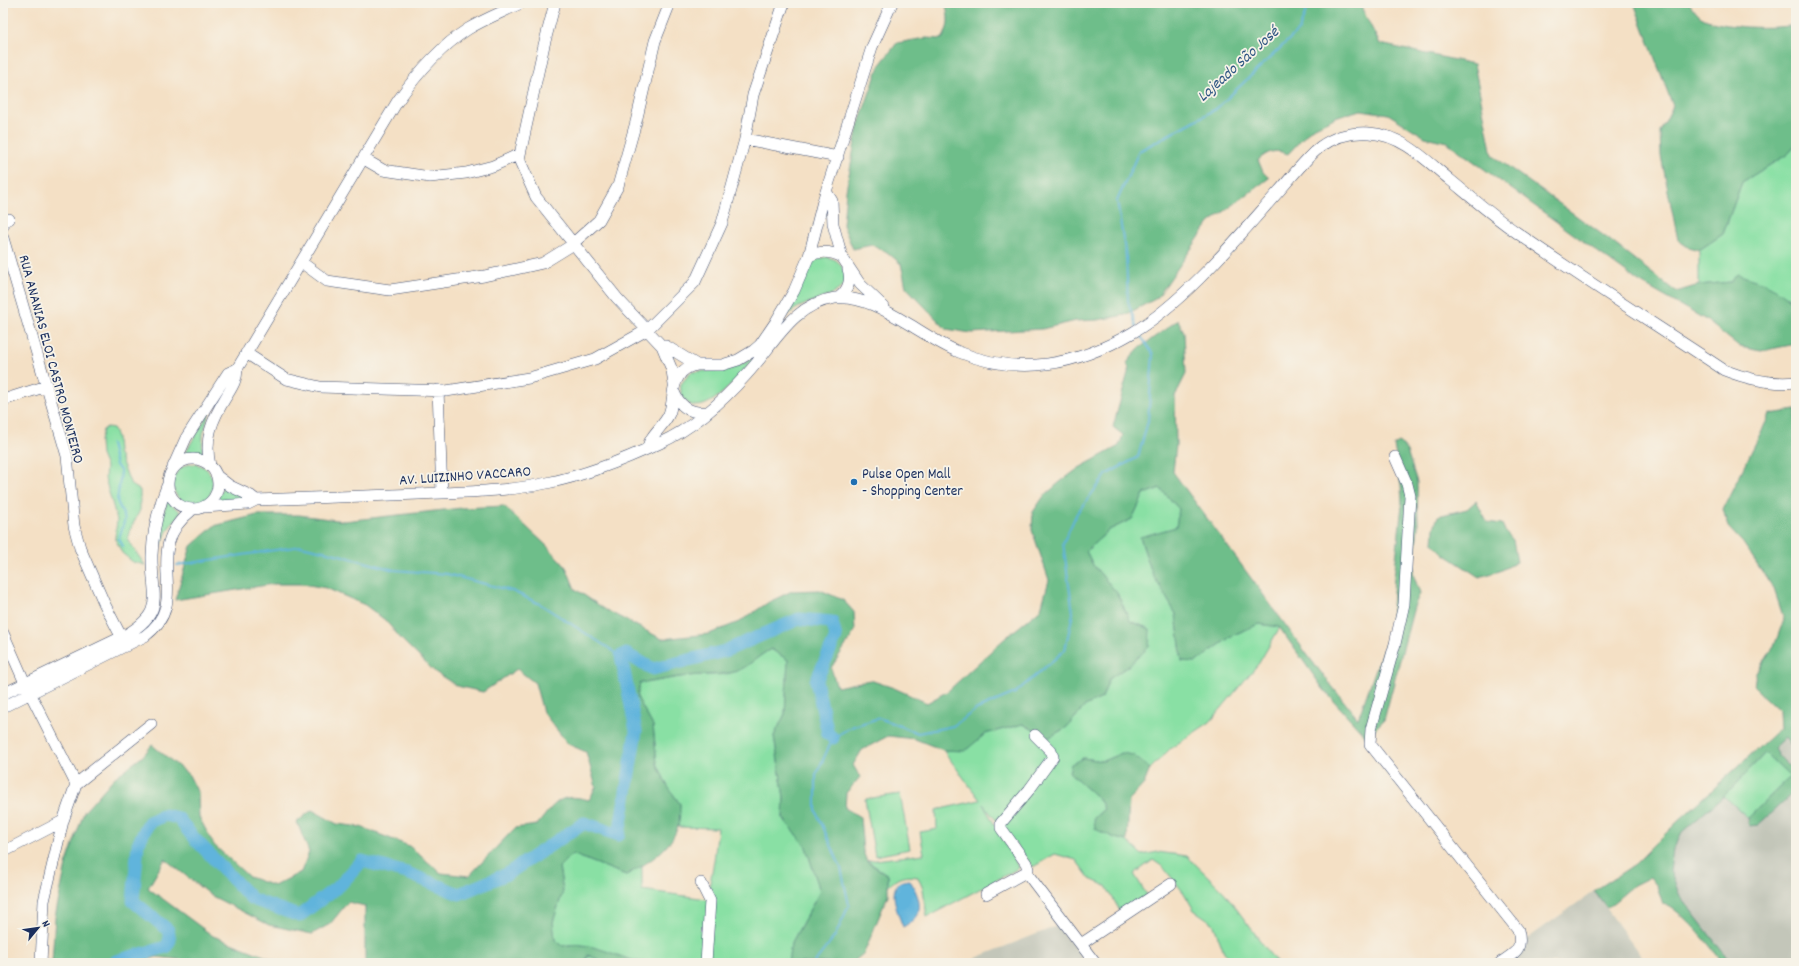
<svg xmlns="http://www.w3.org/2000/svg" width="1799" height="966" viewBox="0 0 1799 966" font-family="Dekko,sans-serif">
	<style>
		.industrial { fill: #c3c6b9 }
		.green { fill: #89e0a4; stroke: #528881 }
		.forest { fill: #6ebe8a; stroke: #447674 }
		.water { fill: #60b4dc; stroke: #3e729d }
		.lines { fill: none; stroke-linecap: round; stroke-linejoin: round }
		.stream { stroke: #60b4dc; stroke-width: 2 }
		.river { stroke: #60b4dc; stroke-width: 13 }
		.minor-casing { stroke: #3c4a6d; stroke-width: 12 }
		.minor { stroke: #fff; stroke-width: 11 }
		.poi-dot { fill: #1f6fb2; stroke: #f7f3e8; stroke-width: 1.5 }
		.labels { text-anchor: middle; stroke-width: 3.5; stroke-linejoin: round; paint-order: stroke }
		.street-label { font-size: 15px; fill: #1b2f5e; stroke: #f7f3e8 }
		.poi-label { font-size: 15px; fill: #1b2f5e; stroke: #f7f3e8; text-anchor: start }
		.water-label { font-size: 16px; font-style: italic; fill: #305784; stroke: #f7f3e8 }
	</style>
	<rect width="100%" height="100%" fill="#f7f3e8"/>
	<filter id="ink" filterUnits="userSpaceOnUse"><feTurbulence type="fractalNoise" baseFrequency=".025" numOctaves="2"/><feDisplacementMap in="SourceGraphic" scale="8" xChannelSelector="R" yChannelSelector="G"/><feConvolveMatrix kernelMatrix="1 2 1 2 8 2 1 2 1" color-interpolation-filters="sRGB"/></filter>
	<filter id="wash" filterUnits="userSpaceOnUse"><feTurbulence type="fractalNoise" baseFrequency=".012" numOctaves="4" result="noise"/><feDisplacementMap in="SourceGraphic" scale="16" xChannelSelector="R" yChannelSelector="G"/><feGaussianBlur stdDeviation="0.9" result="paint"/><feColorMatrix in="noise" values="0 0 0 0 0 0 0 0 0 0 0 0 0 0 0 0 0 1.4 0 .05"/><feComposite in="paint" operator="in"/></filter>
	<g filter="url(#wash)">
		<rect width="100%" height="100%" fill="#f4e0c5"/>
		<path class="industrial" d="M 1785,738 L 1796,752 L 1796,773 L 1779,756 L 1774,748 Z
			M 1796,790 L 1796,963 L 1731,963 L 1680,896 L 1670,871 L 1673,850 L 1682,832 L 1724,796 L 1748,818 L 1749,826 L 1757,825 Z
			M 1594,891 L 1646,963 L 1505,963 L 1518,953 L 1527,939 Z
			M 1057,926 L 1087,963 L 963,963 Z"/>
		<path class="green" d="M 1796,145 L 1796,306 L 1788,297 L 1731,282 L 1699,285 L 1699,250 L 1723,234 L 1742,182 L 1788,154 Z
			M 826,257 C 833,258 840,261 843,269 C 853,294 820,297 804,305 C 797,307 791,312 786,316 L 811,265 L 818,259 Z
			M 755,358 C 742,372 708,418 688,403 C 682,399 680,391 681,384 L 691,372 L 730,369 Z
			M 210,411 L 203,434 L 202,456 L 184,455 Z
			M 107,427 L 113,428 L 117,437 L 118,452 L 131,485 L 140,490 L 140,510 L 130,530 L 128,541 L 145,565 L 133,562 L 122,553 L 115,538 L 117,520 L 105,478 L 106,467 L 101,455 L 100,441 L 103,430 Z
			M173 484a20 20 0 1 1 40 0a20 20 0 1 1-40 0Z
			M 223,487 L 247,499 L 217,501 Z
			M 1160,488 L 1179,509 L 1176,527 L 1140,538 L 1152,573 L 1176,614 L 1182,661 L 1196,662 L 1233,635 L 1259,624 L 1280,627 L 1259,663 L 1210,722 L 1171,748 L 1150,769 L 1143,763 L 1122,753 L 1103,761 L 1083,758 L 1069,772 L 1100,800 L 1104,809 L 1094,818 L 1115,838 L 1127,841 L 1142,855 L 1158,852 L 1187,856 L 1224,892 L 1276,962 L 1236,963 L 1224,952 L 1213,923 L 1194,910 L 1184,893 L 1163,867 L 1153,860 L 1134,874 L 1147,895 L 1120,911 L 1106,886 L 1090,879 L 1076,860 L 1055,854 L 1033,867 L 983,804 L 1019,868 L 927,917 L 923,889 L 918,877 C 904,875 897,877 888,887 L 888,875 L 867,861 L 924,854 L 920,832 L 937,829 L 936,810 L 980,800 L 943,750 L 965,750 L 985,734 L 1023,724 L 1048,738 L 1067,727 L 1085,706 L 1102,698 L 1109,679 L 1128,666 L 1150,629 L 1130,621 L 1117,593 L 1093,565 L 1086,551 L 1109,530 L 1132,519 L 1144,494 Z
			M 167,501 L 181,512 L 168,529 L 160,548 L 160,526 Z
			M 771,649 L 788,660 L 785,714 L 774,736 L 784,797 L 783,818 L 806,847 L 820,891 L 791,944 L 788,963 C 741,963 692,966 645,963 C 617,961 592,939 563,946 L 555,940 L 553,922 L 563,891 L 559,867 L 572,854 L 626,875 L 642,866 L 642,890 L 707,899 L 714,861 L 718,828 L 678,827 L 680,804 L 668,787 L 657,763 L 653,726 L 637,697 L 640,683 C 657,682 672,677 688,676 C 704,674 722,677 737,671 C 748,667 759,655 771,649 Z
			M 1766,752 L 1790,777 L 1748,818 L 1724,796 Z
			M 900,794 L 910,849 L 875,856 L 865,799 Z
			M 588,955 L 606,963 L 585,963 Z"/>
		<path class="forest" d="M 945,3 L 1359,3 L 1380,44 L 1474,64 L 1492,155 L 1607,238 L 1676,292 L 1699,285 L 1731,282 L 1737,274 C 1761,282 1778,286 1796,306 L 1796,344 L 1761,351 L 1740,347 L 1706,320 L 1639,282 L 1447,142 L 1425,137 L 1388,114 L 1361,110 L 1338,116 L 1311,129 L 1288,154 C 1275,149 1269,151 1258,160 L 1263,172 L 1269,178 L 1209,223 L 1157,298 L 1125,315 L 1097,320 L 1076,321 L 1042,329 L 971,333 L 946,329 L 906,287 L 901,264 L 887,252 L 872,245 L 853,249 L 843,225 L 846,191 L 858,126 L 879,66 L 897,43 L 925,38 L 942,39 C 950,27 949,16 945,3 Z
			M 1634,3 L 1689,3 C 1692,7 1697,14 1701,17 C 1720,29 1774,29 1796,25 L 1796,145 L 1788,154 L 1742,182 L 1723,234 L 1699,250 L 1688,247 L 1678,240 L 1661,156 L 1660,132 L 1673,106 Z
			M 1178,320 L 1184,332 L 1186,374 L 1175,396 L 1176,445 L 1173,472 L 1312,661 L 1358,719 L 1382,652 L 1390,636 L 1394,577 L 1402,505 L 1401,486 L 1394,445 L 1399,442 L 1407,451 L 1417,482 L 1418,527 L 1413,574 L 1420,593 L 1414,607 L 1384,720 L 1373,731 L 1371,742 L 1324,690 L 1279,627 L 1259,624 L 1233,635 L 1196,662 L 1182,661 L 1176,614 L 1152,573 L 1140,537 L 1176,527 L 1179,509 L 1160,488 L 1144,494 L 1132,519 L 1109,530 L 1086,551 L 1093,565 L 1117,593 L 1130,621 L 1150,629 L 1149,647 L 1128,666 L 1109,679 L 1102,698 L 1085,706 L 1067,727 L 1048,738 L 1023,724 L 985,734 L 965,751 L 943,750 L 915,739 L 888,736 L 862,750 L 853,765 L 860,777 L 846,793 L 845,808 L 860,817 L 863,851 L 867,862 L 888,875 L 888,895 L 864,953 L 852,963 L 788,963 L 791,944 L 820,891 L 806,847 L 783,818 L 784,797 L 774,736 L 785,714 L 788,660 L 771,649 C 759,655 748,667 737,671 C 722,676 704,674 688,676 C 672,677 657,682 640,683 L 637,697 L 653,726 L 657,764 L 668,787 L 680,804 C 680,811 680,819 678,826 C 671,850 646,864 626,875 L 572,854 L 559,867 L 563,891 L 553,922 L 555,940 L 563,946 C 588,940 612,955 636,961 C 645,963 654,961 664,963 L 606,963 L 588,955 L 585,963 L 365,963 L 365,906 L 348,902 L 330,924 L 312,934 L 269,925 L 210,895 L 165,859 L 148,888 L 213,936 L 282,963 L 187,963 L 183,960 L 157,957 L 139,963 L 52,963 L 55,917 L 66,865 L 84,812 L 114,778 L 143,756 L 152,745 L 189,775 L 198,793 L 199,817 L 214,845 L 249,877 L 274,886 L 301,872 L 309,852 L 297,822 L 312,810 L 337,824 L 361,827 L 409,846 L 441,873 L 469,876 L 515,828 L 537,825 C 555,803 559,792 589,800 L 596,787 L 586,752 L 568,744 L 543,712 L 535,683 L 517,669 L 483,692 L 457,686 L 435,672 L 403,641 L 385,620 L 365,605 L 326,588 L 303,584 L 273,584 L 175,600 L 191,546 L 214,526 L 257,515 L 299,515 L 344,521 L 462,508 L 504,506 L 547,546 L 566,567 L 575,589 L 606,610 L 662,639 L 709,634 L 739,622 L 769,602 L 792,591 L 820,590 L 843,600 L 854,612 L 855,631 L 831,668 L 837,687 L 870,680 L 894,688 L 927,703 L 948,691 L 1003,640 L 1041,609 L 1049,580 L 1032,530 L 1033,512 L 1044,496 L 1060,482 L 1079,468 L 1119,446 L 1123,435 L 1113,427 L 1129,369 L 1127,363 L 1138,349 Z
			M 1796,410 L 1796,752 L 1785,738 L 1774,748 L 1779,756 L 1796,773 L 1796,790 L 1758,825 L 1749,826 L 1748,818 L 1790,777 L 1765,753 L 1724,796 L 1682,832 L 1673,850 L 1670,871 L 1680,896 L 1731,963 L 1723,963 C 1711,947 1681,908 1663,904 L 1657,886 L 1650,877 L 1634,885 L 1607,908 L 1594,891 L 1635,864 L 1675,824 L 1780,728 L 1779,710 L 1754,687 L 1756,673 L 1775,644 L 1784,619 L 1774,589 L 1743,543 L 1728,527 L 1723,509 L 1770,414 Z
			M 1476,501 L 1487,522 L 1502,524 L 1505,531 L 1513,540 L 1517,562 L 1500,571 L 1479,577 L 1444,554 L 1433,543 L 1434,528 L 1438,516 L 1467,509 Z
			M 1122,753 L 1133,755 L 1150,769 L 1144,784 L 1129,800 L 1127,841 L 1115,838 L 1095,829 L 1094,818 L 1104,809 L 1100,800 L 1069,772 L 1071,764 L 1083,758 L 1103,761 Z"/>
		<path class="water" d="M 910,880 C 920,899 927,914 903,927 C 899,916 887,890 900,882 C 902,881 907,880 910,880 Z"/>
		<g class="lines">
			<path class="stream" d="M 1136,326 L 1128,301 L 1126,257 L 1117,201 L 1139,151 L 1216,109 L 1299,30 L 1309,3
				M 111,444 L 116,465 L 121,472 L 117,501 L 125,519 L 119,539 L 123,546
				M 177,565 L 301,546 L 332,553 L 394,570 L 447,574 L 512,591 L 540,604 L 621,656
				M 814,963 L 835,936 L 849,905 L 841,868 L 816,811 L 816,775 L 833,738 L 851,727 L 879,718 L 918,733 L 953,726 L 977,709 L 1015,693 L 1065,650 L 1073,613 L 1063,543 L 1077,513 L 1107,474 L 1138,457 L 1148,421 L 1153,354 L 1138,332"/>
			<path class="river" d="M 116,963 L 116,961 L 166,947 L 170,940 L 168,930 L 133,901 L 138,844 L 149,822 L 165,815 L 178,818 L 193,837 L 252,899 L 299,916 L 340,885 L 362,861 L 407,873 L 459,894 L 507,874 L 584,823 L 619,835 L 636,731 L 621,656 L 626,654 L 653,669 L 725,651 L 799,619 L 832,622 L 836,637 L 816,681 L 828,734 L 833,738"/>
		</g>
	</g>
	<g filter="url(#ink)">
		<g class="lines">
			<defs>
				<path id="minor" d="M 555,3 L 544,45 L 519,159 L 536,197 L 617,298 L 662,346 L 672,370 L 674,385
					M 745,139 L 838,157
					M 364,159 L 383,170 L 430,177 L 466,173 L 493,166 L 520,154
					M 827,193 L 832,201 L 833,224 L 842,257 L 860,284 L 884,307
					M 3,226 L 5,221 L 9,219
					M 3,238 L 67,456 L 74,526 L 80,548 L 104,603 L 126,646
					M 809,256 C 821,250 831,251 842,257
					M 301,262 L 327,281 L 390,290 L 484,276 L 543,263 L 569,247 L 599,220 L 618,186 L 636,122 L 655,41 L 670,3
					M 838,298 C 848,291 852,280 848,269
					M 662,346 L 666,346 L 697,365 L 722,365 L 738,360 L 753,351 L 760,345 L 775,323 L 794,291 L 809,256 L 823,201 L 872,47 L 892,3
					M 246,353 L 286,379 L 320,387 L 446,391 L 529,378 L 595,359 L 647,330 L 695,282 L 722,223 L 745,139 L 753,95 L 784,3
					M 438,390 L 442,493
					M 674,392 C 680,407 691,414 707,412
					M 3,400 L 47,386
					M 648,447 C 650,435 664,426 669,414 C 674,402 671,386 679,376 C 683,369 689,366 697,365
					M 1395,457 L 1407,484 L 1410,496 L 1404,604 L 1395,644 L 1371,729 L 1370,744 L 1518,930 C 1523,950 1516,952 1500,963
					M168 484a25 25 0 1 1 50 0a25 25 0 1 1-50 0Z
					M 210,466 C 204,438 212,420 226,397 C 232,387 237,380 237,369 L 397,102 C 416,75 440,47 468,29 C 484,19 503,12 521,3
					M 173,467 L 186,438 L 228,373 L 237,369
					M 217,476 L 230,486 L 251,496 L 256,500
					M 204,507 L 248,504 L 256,500 C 310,498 365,496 419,494 C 462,492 505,492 547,483 C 586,475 624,460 660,443 C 693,428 723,401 747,374 C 774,345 792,304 835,298 C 860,295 887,311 907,323 C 924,333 941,345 959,352 C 1020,377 1077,365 1132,333 C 1186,301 1237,238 1279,191 C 1292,177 1305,159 1320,147 C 1334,137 1352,132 1369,133 C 1402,135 1425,159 1449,179 C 1471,197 1493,216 1516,232 C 1584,280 1655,324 1724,370 C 1747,379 1771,385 1796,382
					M 3,633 L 25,683 L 76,784
					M 3,694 L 122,637 C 168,612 151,597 152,555 C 153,531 158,508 167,486
					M 3,707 L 145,636 C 195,599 138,552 192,510
					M 3,852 L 63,821
					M 1026,872 L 1028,869 L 1026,863 L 1001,828 L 1001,823 L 1029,790 L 1053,757 L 1051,751 L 1035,735
					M 701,883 L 710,901 L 706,963
					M 986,894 L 1026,872 L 1095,963
					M 1081,944 L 1171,884
					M 41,963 L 44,901 L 63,821 L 76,784 L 151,724"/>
			</defs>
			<use href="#minor" class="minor-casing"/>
			<use href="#minor" class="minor"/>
		</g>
	</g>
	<circle class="poi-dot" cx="854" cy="482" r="4"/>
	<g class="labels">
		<g class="street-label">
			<text transform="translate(52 359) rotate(75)" y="5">RUA ANANIAS ELOI CASTRO MONTEIRO</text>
			<text transform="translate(465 475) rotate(-4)" y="5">AV. LUIZINHO VACCARO</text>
		</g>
		<g class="poi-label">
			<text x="862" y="478">Pulse Open Mall<tspan x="862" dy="17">- Shopping Center</tspan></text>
		</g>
		<g class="water-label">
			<text transform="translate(1237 63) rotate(-42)" y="6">Lajeado São José</text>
		</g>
	</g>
	<rect width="1799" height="966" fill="none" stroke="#f7f3e8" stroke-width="16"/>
	<g transform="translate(38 928) rotate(61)" stroke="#f7f3e8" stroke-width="3" paint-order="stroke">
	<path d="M0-3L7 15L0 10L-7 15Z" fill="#1b2f5e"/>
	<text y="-6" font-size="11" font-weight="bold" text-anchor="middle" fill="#1b2f5e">N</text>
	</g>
</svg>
